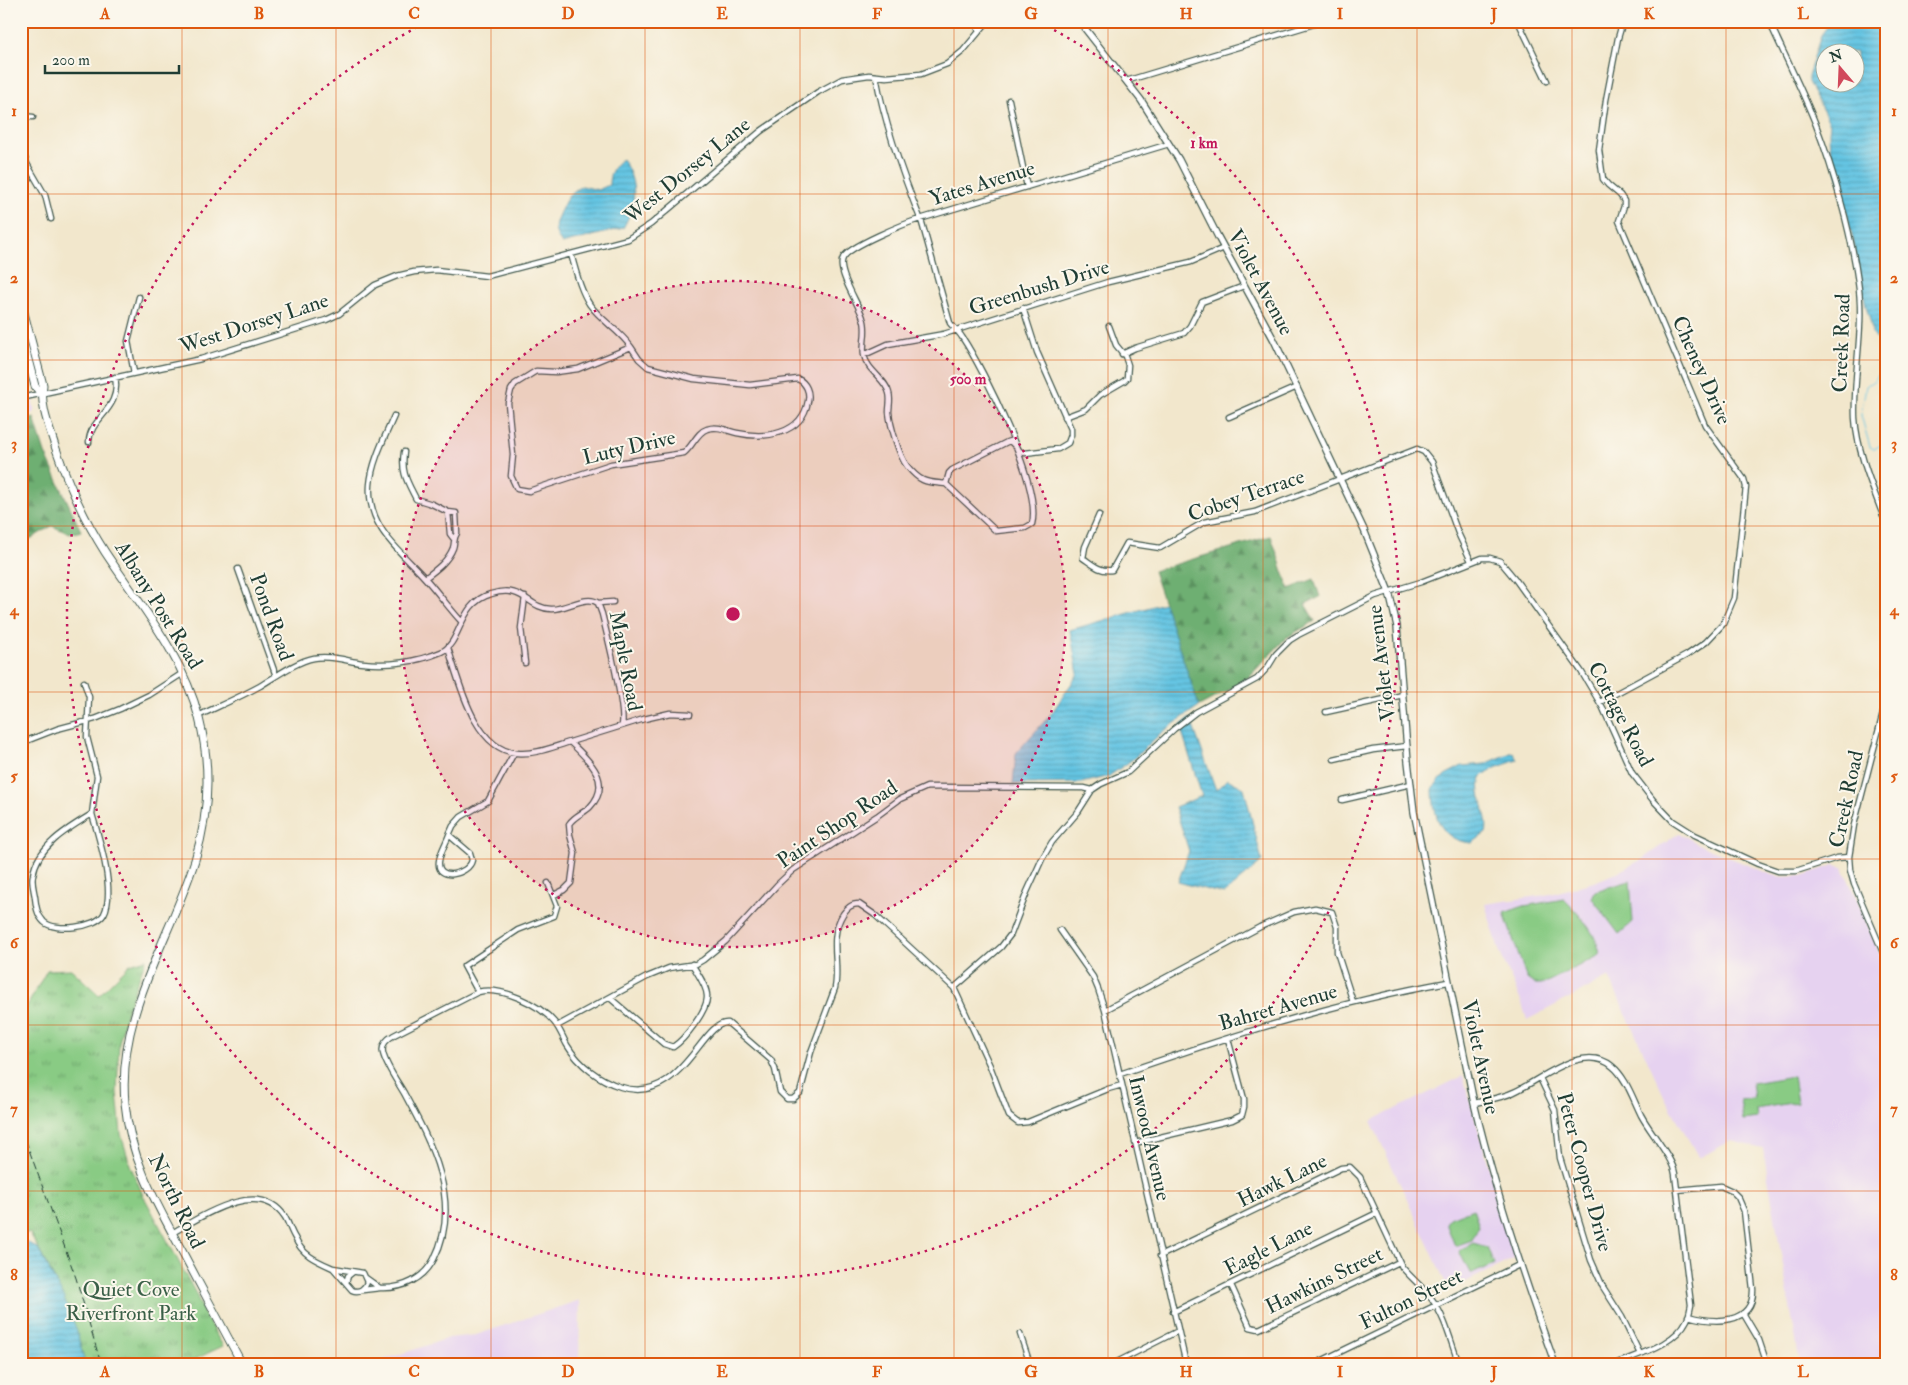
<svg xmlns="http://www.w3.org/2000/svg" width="1908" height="1385" viewBox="0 0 1908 1385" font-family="'IM FELL Double Pica',serif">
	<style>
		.built { fill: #e6d2f0 }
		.forest { fill: url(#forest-firs); stroke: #467653 }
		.park { fill: url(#park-tufts); stroke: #54845c }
		.pitch { fill: #89cb84; stroke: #54845c }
		.water { fill: url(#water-rules); stroke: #42818c; fill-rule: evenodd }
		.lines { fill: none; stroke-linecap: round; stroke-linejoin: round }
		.stream { stroke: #65c5e3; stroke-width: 1 }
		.minor-casing { stroke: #3f564b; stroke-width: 7 }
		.major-casing { stroke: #3f564b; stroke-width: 8 }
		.highway-casing { stroke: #3f564b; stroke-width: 9 }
		.minor { stroke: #fff; stroke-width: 4.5 }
		.major { stroke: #fff; stroke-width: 5.5 }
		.highway { stroke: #fff; stroke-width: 7 }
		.rail { stroke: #1f3d34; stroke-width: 1; stroke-dasharray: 8 4; stroke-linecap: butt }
		.grid { fill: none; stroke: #de580e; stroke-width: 1; stroke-opacity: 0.55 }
		.ring { fill: none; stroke: #c2185b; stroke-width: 2.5; stroke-dasharray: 2.5 5 }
		.labels { text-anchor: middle; stroke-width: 4; stroke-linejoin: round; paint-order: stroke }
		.street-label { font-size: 21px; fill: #1f3d34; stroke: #fbf7ec }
		.park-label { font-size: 21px; fill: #3a6048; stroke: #fbf7ec }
		.centre { fill: #c2185b; stroke: #fbf7ec; stroke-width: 2.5 }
		.ring-label { font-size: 15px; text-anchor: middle; font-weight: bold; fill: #c2185b; stroke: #fbf7ec; stroke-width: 4; stroke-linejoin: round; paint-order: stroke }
		.neatline { fill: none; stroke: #de580e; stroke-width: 2 }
		.grid-label { font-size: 16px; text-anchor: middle; font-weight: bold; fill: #de580e }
	</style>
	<defs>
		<pattern id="forest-firs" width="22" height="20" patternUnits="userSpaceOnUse" patternTransform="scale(1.25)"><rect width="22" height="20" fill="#6eaf72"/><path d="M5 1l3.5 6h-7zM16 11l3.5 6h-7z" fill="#5a905e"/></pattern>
		<pattern id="park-tufts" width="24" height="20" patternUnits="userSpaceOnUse" patternTransform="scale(1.25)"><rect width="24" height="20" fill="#89cb84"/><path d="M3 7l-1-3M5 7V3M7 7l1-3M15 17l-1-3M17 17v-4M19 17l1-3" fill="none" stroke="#6fa66d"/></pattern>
		<pattern id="water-rules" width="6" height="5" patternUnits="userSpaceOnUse" patternTransform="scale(1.25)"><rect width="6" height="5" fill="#65c5e3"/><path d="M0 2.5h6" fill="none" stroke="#53a1b9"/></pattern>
	</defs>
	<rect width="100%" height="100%" fill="#fbf7ec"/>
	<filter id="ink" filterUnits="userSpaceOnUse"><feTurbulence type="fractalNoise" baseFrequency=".02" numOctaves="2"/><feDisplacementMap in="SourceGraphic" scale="10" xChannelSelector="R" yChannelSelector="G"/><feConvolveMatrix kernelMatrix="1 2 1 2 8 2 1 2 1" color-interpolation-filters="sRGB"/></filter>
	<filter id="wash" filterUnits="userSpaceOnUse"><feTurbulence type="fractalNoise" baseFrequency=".0096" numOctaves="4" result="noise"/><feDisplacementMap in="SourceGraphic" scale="20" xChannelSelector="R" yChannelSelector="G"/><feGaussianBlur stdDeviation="1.12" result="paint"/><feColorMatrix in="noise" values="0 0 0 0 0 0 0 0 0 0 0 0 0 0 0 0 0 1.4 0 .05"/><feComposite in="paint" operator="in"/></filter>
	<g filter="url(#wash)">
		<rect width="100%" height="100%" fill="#f2e7cc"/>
		<path class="built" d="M 21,351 L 35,412 L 21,418 Z
			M 1679,833 L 1704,847 L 1772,875 L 1783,877 L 1802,876 L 1834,865 L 1843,867 L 1887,971 L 1887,1364 L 1800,1364 L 1763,1149 L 1731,1141 L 1699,1158 L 1665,1098 L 1609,977 L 1527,1020 L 1522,1004 L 1500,953 L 1485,904 L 1551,894 L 1597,881 L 1618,872 L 1641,860 Z
			M 1463,1076 L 1515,1258 L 1449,1290 L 1371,1121 Z
			M 580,1300 L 579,1364 L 371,1364 L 449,1338 L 476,1335 Z"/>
		<path class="forest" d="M 34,418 L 45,453 L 81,531 L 70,534 L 52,526 L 30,539 L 21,529 L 21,422 Z
			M 1271,536 L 1289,589 L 1314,579 L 1320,597 L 1305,604 L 1315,621 L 1286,638 L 1244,682 L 1199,706 L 1153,571 Z"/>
		<path class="park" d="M 146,959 L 127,1010 L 119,1043 L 117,1092 L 121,1134 L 130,1165 L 143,1195 L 196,1294 L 204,1314 L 223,1346 L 185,1364 L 80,1364 L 56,1282 L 30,1233 L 21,1234 L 21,1017 L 47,970 L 71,969 L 99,995 L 130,964 Z"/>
		<path class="pitch" d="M 1630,881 L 1633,922 L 1619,934 L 1592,898 L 1595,891 Z
			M 1564,899 C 1579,914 1597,933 1600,955 L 1543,984 L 1534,984 L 1527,979 L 1504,913 L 1524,906 Z
			M 1793,1076 L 1797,1102 L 1756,1109 L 1757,1118 L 1743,1120 L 1740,1100 L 1754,1098 L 1752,1083 Z
			M 1473,1209 L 1479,1226 L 1472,1240 L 1455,1246 L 1446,1223 L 1450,1218 Z
			M 1473,1243 L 1487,1247 L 1494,1264 L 1474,1273 L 1470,1273 L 1459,1251 Z"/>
		<path class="water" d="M 1827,21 L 1871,21 L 1875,23 L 1878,21 L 1887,21 L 1887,86 L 1881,82 L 1878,84 L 1878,87 L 1887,96 L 1887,352 L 1881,349 L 1878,339 L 1872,334 C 1872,322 1867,312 1865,301 C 1858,261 1850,223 1840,184 C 1835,165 1826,143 1830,124 L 1808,82 L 1808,76 L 1821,35 L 1827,27 ZM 1856,52 L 1856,82 L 1826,82 L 1826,52 Z
			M 622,159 C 638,182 637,204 623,228 L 562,244 C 551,228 555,223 563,206 C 567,197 572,191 582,186 L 598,190 L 609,185 C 609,174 613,166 622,159 Z
			M 1164,603 L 1199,706 L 1161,733 L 1133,759 L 1109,776 L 1081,783 L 1013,784 L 1016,753 L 1051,714 L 1078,674 L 1070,630 Z
			M 1190,718 L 1216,790 L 1227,779 L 1244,788 L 1262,861 L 1224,894 L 1178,882 L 1189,851 L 1175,807 L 1202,796 L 1180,726 Z
			M 1513,752 L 1517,760 C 1507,764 1494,767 1485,774 C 1470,785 1491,816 1486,833 L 1472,843 C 1439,841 1433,814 1433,787 L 1445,775 L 1462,766 L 1485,764 Z
			M 21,1238 L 38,1249 L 63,1296 L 76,1328 L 85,1364 L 21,1364 Z"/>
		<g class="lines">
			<path class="stream" d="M 1887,360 L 1876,379 L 1866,386 L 1861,415 L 1870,447 L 1874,449 L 1881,445 L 1883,434 L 1887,433"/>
		</g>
	</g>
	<g filter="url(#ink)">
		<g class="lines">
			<defs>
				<path id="minor" d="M 974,21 L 979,31
					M 1518,21 L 1547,81
					M 1769,21 C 1785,56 1802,90 1816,125 C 1834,172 1851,232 1858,282 C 1865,327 1853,372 1855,418 C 1857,453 1875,493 1887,526
					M 876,76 C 885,126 903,176 922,223 L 950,323 C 954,328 959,332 962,337 C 984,370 1042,487 1032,524 L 1025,528 L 996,531 L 946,484 C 926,482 921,483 907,466 C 899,456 890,424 889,412 C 889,406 891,399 889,393 C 886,379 867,371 864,355 C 862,343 868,330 863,318 C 859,304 836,271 843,258 C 849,246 906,223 920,219 L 1169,144
					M 1126,81 L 1324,21
					M 1009,100 L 1027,187
					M 21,116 L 33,117
					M 21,147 L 27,164 L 45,195 L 51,219
					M 571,254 C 576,271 580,290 590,305 C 602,321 620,331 631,347
					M 631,347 L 639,359 L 648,367 L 694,379 L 750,385 L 798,379 C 806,383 810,392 808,401 C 802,435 765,439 737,433 C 727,431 718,425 707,429 C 697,432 693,446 684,453 L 611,464 L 529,491 L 517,489 L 511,476 L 513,455 L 508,403 L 511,390 L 515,384 L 536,371 L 556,372 L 578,369 Z
					M 1122,354 L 1135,348 L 1184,333 L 1190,326 L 1202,302 L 1244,286
					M 864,355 L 888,344 L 944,334 L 1108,282 L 1191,262 L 1224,248
					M 134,373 L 128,341 L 139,297
					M 21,398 L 201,359 L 326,320 L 339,314 L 375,285 L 397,276 L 414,272 L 436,270 L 487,276 L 628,239 L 651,224 L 761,131 L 818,92 L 842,79 L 869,75 L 886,77 L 921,74 L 947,64 L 963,51 L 988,21
					M 394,416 C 385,437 372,461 370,485 C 367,526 398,549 424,577 C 437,591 448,607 461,621
					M 1065,417 L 1086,409 L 1100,395 L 1124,381 L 1127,378 L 1128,365 L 1125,356 L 1116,345 L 1109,326
					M 1229,417 L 1297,387
					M 89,442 C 89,418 122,410 115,377
					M 404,452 C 401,473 407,481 416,499 L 432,504 L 448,512 L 456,513 L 457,533 C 453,539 455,542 453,548 C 448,561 436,570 425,578
					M 946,484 L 949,473 L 952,470 L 1007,442 L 1010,441 L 1021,452 L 1025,453 L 1058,449 L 1068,443 L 1071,435 L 1071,429 L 1037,352 L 1023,308
					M 448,512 L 450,534 L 453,538
					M 1099,515 L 1085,547 L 1083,558 C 1092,564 1100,572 1112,570 L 1127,543 L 1160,548 L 1204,522 L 1255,512 L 1417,449 L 1424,452 L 1432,462 L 1458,533 L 1471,561
					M 238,569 L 276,676
					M 525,597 L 521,628 L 525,663
					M 598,603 L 602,614 C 607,635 626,708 622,725
					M 448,648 C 459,681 474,750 517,753 C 534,755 553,747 570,742 C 588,759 614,782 590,807 C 584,813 574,816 569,824 L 570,835 L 575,853 L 571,883 L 564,890 L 554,895
					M 84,682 L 89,697 L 87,737 L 97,776 L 92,814
					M 1887,698 L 1854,825 L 1849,857 L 1850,870 L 1854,884 L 1887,962
					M 1600,702 L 1687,655 L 1706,642 L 1723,624 L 1734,598 L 1746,487 L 1744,479 L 1705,425 L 1619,221 L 1624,206 L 1624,201 L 1620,195 L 1608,185 L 1603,179 L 1599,150 L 1606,100 L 1618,38 L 1623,21
					M 1326,712 L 1403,695
					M 198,716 C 219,706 240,697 260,686 C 275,677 297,661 314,658 C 330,655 347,661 363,663 C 388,666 417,662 441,652 C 462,643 458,603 491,594 C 524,584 527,608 551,609 C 565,610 587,594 598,603 L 613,602
					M 570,742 L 644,719 L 670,713 L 690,714
					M 21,743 L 57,729 L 95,719 L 120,709 L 149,695 L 183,673
					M 1334,759 L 1373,750 L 1407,746
					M 1342,800 L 1411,784
					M 92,814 C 99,838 116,891 104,914 C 96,928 55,932 44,922 C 37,915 36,906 35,897 C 34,890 31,882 33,875 C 37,846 69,828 92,814 Z
					M 449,835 L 470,853 L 472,860 C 469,875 436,882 439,861 C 440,853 446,843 449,835 Z
					M 449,835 L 453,826 L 461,817 L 488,801 L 514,753
					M 1060,930 L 1093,977 L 1098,989 L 1105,1010 L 1186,1364
					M 954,988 L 1001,947 L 1011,934 L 1027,892 L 1042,859 L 1052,842 L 1078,812 L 1092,790 L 1101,784 L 1128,772 L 1174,729 L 1196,712 L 1257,679 L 1268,667 L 1276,654 L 1290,640 L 1298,635 L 1375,596 L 1421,582 L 1482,558 L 1490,558 L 1500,561 L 1515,579 L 1581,671 L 1603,708 L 1632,773 L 1653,800 L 1673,821 L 1695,835 L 1758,864 L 1778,871 L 1796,871 L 1837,858 L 1849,857
					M 478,992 L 464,966 L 518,930 L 554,916 L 557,906 L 548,883
					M 610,998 L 664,1044 L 673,1047 C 684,1040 708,1010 707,996 C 707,986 697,973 692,964
					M 1105,1010 L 1260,927 L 1294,912 L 1315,908 L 1332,912 L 1337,927 L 1337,952 L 1353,1002
					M 557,1026 L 647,977 L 669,968 L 696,964 L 703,960 L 726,941 L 777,885 L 793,870 L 877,816 L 900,799 L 927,787 L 1084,788 L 1092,790
					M 1120,1074 C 1227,1037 1336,1002 1448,982
					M 1540,1078 L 1555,1110 L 1560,1158 L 1591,1260 L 1603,1287 L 1622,1317 L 1640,1354
					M 1474,1103 C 1487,1100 1502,1098 1514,1092 C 1541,1080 1583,1042 1612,1066 C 1626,1077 1633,1099 1641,1115 C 1650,1132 1673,1158 1675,1174 L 1691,1305 C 1690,1310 1689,1316 1687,1320 C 1675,1345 1638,1354 1615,1364
					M 1135,1143 L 1232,1120 L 1242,1115 L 1244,1107 L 1244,1099 L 1228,1039
					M 1677,1190 L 1721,1186 L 1732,1191 L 1738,1197 L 1744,1211 L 1753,1289 C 1754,1326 1713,1323 1688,1316
					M 172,1233 C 201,1217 259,1177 285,1217 C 289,1224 291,1232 295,1238 C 302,1255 317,1261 333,1268
					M 1160,1256 L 1341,1168 L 1350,1167 L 1360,1177 L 1402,1267 C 1411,1278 1423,1287 1431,1298 C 1445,1316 1451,1343 1459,1364
					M 346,1283 L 333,1268 L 363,1273 L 367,1282 C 365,1289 359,1293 352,1290 L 346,1283 L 348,1276 L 353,1272
					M 1231,1285 L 1250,1327 L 1259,1329 L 1399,1262
					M 380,1288 C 403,1289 424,1279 434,1259 C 463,1202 431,1143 404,1093 C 397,1081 386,1066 383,1053 C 381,1044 387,1039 394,1035 L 478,992 C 501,986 539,1004 554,1022 C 560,1029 563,1038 567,1045 C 579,1065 599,1080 621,1087 C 681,1106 702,1020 728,1023 L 771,1060 L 775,1069 L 780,1092 L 787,1099 L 793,1099 L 800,1093 L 811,1052 L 835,988 C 840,962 828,938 843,914 C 847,908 851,904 859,904 L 875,915 L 954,988 L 990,1066 L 1009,1116 L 1018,1123 L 1028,1122 L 1108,1089 L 1122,1085
					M 363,1290 L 380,1288 L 366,1278
					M 1173,1312 L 1377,1213
					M 1743,1313 L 1759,1340 L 1767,1364
					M 1020,1334 L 1030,1364
					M 1113,1364 L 1178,1331
					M 1315,1364 L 1521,1264"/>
				<path id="major" d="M 1079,21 L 1141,100 L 1179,160 L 1218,237 L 1274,340 L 1364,530 L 1389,592 L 1397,626 L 1408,761 L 1414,812 L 1474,1103 C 1495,1191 1524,1279 1555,1364"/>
				<path id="highway" d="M 21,302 L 43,385 C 40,405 49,427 55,446 C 68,484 84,519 105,552 C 140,605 183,655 199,718 C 211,765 209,814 195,860 C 169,942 117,1013 125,1103 C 130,1158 156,1203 182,1251 C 202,1289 222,1326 242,1364
					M 21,333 L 35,386 L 40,393"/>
			</defs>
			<use href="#minor" class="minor-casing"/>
			<use href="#major" class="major-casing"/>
			<use href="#highway" class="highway-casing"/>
			<use href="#minor" class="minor"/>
			<use href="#major" class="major"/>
			<use href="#highway" class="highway"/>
			<path class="rail" d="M 21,1128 L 76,1278 L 101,1364"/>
		</g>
	</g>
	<path class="grid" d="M 182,21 L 182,1364M 336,21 L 336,1364M 491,21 L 491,1364M 645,21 L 645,1364M 800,21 L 800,1364M 954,21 L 954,1364M 1108,21 L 1108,1364M 1263,21 L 1263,1364M 1417,21 L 1417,1364M 1572,21 L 1572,1364M 1726,21 L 1726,1364M 21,194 L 1887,194M 21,360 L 1887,360M 21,526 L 1887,526M 21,692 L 1887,692M 21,859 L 1887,859M 21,1025 L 1887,1025M 21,1191 L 1887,1191"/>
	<circle cx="733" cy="614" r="333" fill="#c2185b" fill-opacity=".12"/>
	<g class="ring">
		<circle cx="733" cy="614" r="333"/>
		<path d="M1041 23A666 666 0 1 1 425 23"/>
	</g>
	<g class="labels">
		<g class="street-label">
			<text transform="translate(687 170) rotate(-39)" y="7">West Dorsey Lane</text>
			<text transform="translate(982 183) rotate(-17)" y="7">Yates Avenue</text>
			<text transform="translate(1261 282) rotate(62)" y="7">Violet Avenue</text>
			<text transform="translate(1039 287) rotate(-17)" y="7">Greenbush Drive</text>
			<text transform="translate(254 323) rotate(-18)" y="7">West Dorsey Lane</text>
			<text transform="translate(1841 343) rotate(-88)" y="7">Creek Road</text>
			<text transform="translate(1702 370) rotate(66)" y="7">Cheney Drive</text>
			<text transform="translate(629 447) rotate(-13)" y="7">Luty Drive</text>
			<text transform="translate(1246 495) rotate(-19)" y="7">Cobey Terrace</text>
			<text transform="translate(159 605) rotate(58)" y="7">Albany Post Road</text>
			<text transform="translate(272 617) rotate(70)" y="7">Pond Road</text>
			<text transform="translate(626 661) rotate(79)" y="7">Maple Road</text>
			<text transform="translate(1381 663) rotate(-97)" y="7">Violet Avenue</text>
			<text transform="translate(1621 714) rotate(62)" y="7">Cottage Road</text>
			<text transform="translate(1846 799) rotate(-78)" y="7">Creek Road</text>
			<text transform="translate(837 824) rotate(-34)" y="7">Paint Shop Road</text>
			<text transform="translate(1278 1007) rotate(-16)" y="7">Bahret Avenue</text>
			<text transform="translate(1481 1057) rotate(78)" y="7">Violet Avenue</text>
			<text transform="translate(1150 1138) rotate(77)" y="7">Inwood Avenue</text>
			<text transform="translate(1585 1172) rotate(75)" y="7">Peter Cooper Drive</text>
			<text transform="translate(1282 1180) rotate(-26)" y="7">Hawk Lane</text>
			<text transform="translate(177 1201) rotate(64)" y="7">North Road</text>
			<text transform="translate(1268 1248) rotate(-27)" y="7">Eagle Lane</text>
			<text transform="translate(1324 1280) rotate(-26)" y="7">Hawkins Street</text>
			<text transform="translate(1411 1299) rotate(-26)" y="7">Fulton Street</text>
		</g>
		<g class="park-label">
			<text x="131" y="1296">Quiet Cove<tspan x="131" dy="24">Riverfront Park</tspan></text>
		</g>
	</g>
	<circle cx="733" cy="614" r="8" class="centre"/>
	<g class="ring-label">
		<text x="1204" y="148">1 km</text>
		<text x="968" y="384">500 m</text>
	</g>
	<rect width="1908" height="1385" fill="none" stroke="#fbf7ec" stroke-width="55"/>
	<g transform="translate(1840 68) rotate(341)"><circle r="24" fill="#fbf7ec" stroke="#a3ada2"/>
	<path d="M0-4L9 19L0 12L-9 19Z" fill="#d1495b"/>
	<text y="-8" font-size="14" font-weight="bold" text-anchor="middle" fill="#1f3d34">N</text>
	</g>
	<path d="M45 65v8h134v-8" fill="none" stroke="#1f3d34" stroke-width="2.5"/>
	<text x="52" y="65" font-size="15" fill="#1f3d34" stroke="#fbf7ec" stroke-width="4" paint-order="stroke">200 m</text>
	<rect x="28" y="28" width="1852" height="1330" class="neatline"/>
	<g class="grid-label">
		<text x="105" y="19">A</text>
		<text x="259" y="19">B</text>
		<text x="414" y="19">C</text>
		<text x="568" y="19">D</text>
		<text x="722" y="19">E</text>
		<text x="877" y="19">F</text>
		<text x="1031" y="19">G</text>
		<text x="1186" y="19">H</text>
		<text x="1340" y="19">I</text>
		<text x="1494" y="19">J</text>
		<text x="1649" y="19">K</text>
		<text x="1803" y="19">L</text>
		<text x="14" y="116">1</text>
		<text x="1894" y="116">1</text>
		<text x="14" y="283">2</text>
		<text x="1894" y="283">2</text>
		<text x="14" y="449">3</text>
		<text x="1894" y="449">3</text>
		<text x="14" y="615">4</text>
		<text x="1894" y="615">4</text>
		<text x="14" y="781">5</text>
		<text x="1894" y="781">5</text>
		<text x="14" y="948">6</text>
		<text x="1894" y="948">6</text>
		<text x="14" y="1114">7</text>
		<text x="1894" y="1114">7</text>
		<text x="14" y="1280">8</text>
		<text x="1894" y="1280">8</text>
		<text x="105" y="1377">A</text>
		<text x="259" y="1377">B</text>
		<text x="414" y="1377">C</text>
		<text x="568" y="1377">D</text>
		<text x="722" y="1377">E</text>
		<text x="877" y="1377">F</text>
		<text x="1031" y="1377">G</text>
		<text x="1186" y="1377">H</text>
		<text x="1340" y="1377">I</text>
		<text x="1494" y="1377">J</text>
		<text x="1649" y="1377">K</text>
		<text x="1803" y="1377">L</text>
	</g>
</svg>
